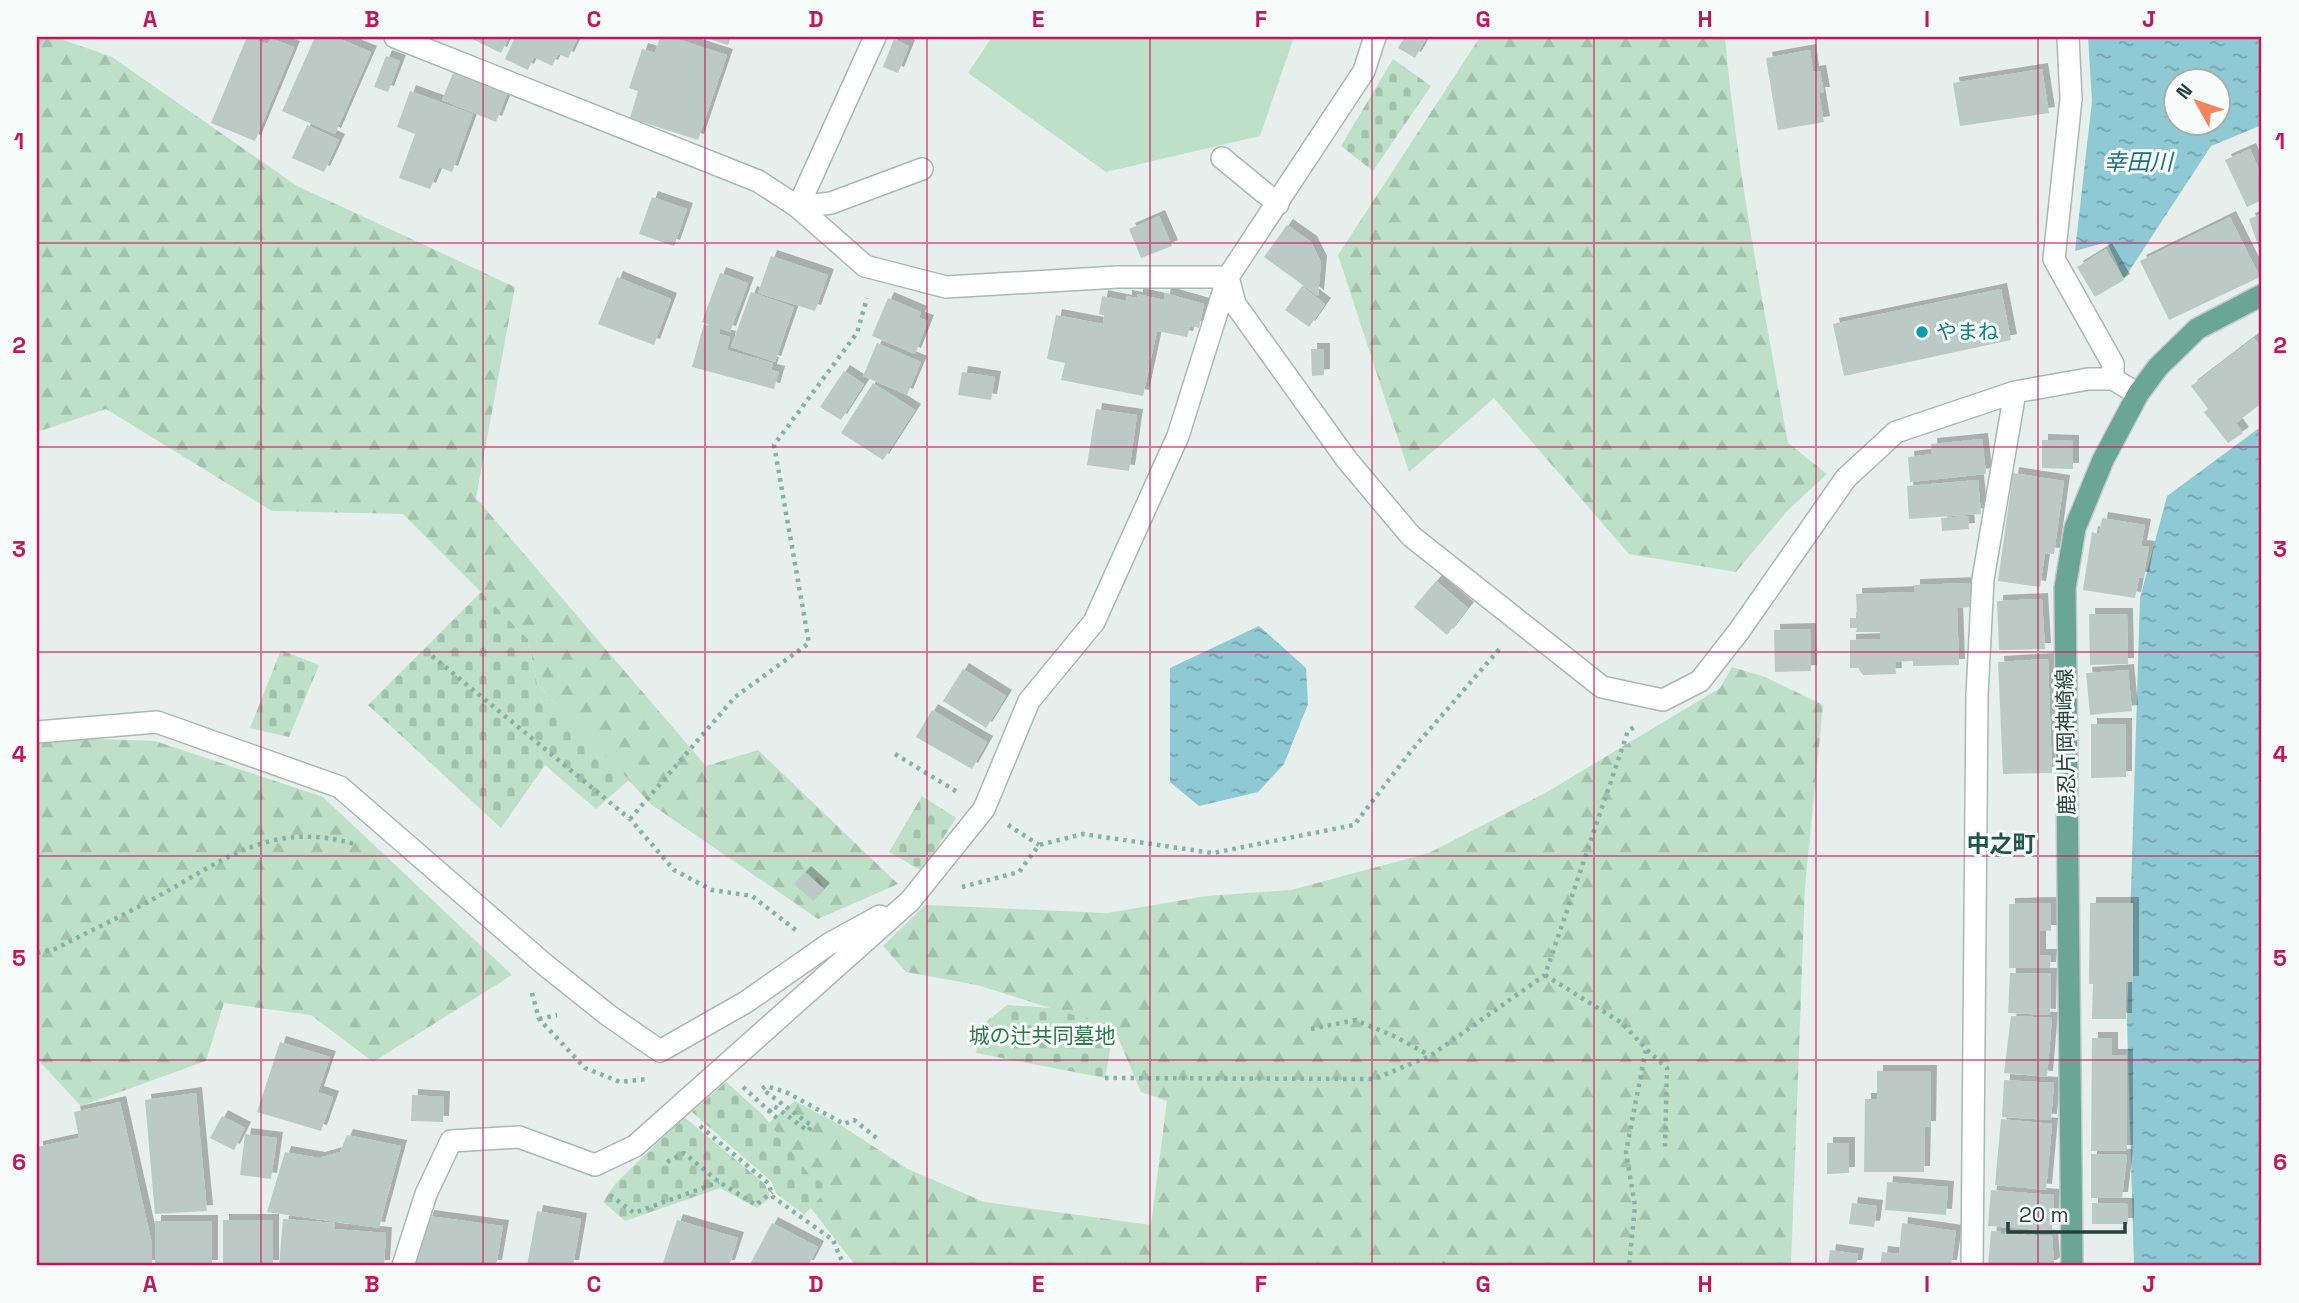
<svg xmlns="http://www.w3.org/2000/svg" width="2299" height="1303" viewBox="0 0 2299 1303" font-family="'Space Grotesk','Noto Sans JP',sans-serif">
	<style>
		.green { fill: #bfe0c8 }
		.forest { fill: url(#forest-firs) }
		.cemetery { fill: url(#cemetery-stones) }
		.water { fill: url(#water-ripples); fill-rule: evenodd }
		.building { fill: #bbcac4; filter: url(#shadow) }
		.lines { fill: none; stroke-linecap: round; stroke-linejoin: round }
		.minor-casing { stroke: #a8b8b2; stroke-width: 24 }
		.major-casing { stroke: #c2cac8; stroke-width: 24 }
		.path { stroke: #86b3a5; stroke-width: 4.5; stroke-dasharray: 3.5 5; stroke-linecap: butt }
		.minor { stroke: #fff; stroke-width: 21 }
		.major { stroke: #6aa596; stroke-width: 21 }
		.grid { fill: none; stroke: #c2185b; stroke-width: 2; stroke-opacity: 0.55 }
		.culture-dot { fill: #0f9aa8; stroke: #f7fbf9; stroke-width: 2.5 }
		.labels { text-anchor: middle; stroke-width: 6; stroke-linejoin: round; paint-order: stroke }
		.culture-label { font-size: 21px; fill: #0d838f; stroke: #f7fbf9; text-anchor: start }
		.street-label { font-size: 21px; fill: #24423a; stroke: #f7fbf9 }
		.park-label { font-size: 21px; fill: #2d7a4b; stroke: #f7fbf9 }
		.water-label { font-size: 23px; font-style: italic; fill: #1c6f80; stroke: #f7fbf9 }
		.neighbourhood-label { font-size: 23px; font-weight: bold; fill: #1f5548; stroke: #f7fbf9 }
		.neatline { fill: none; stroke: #c2185b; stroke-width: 2.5 }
		.grid-label { font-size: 23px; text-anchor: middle; font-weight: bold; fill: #c2185b }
	</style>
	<defs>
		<pattern id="forest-firs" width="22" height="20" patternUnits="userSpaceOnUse" patternTransform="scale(1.75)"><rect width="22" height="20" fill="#bfe0c8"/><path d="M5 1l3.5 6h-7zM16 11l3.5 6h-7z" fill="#a4c1ad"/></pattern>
		<pattern id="cemetery-stones" width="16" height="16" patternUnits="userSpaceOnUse" patternTransform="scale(1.75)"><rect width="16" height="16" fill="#bfe0c8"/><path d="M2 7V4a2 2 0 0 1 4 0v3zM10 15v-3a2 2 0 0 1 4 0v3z" fill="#a4c1ad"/></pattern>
		<pattern id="water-ripples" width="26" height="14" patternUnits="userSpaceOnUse" patternTransform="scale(1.75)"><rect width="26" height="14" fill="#8ec9d4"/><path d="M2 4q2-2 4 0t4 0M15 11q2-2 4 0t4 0" fill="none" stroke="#74a5ad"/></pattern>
		<filter id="shadow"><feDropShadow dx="6" dy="-6" stdDeviation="0" flood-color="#0004"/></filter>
	</defs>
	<rect width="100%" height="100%" fill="#e6efeb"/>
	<path class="green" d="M 992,37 L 1294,37 L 1260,136 L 1106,172 L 968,73 Z"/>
	<path class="forest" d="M 37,37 L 55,37 L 112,57 L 297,186 L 515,287 L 476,498 L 706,766 L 758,750 L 898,884 L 818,919 L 652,805 L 537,684 L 528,639 L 403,514 L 272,511 L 106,409 L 37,432 Z
		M 1480,37 L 1725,37 C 1737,173 1764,308 1788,443 L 1827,474 L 1788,510 L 1736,572 L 1629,554 L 1494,398 L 1409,472 L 1338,255 Z
		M 1732,667 L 1765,677 L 1823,705 L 1805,887 L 1791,1266 L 856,1266 L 782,1171 L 766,1125 L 795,1101 L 842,1126 L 908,1169 L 984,1202 L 1151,1225 L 1167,1101 L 1141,1092 L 1114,1028 L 977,985 L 906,972 L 883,946 L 925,905 L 1108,913 L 1206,896 L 1291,890 L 1429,853 L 1547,792 L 1720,688 Z
		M 37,737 L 155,741 L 323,797 L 512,975 L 373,1062 L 311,1015 L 224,1003 L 206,1061 L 81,1106 L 37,1059 Z"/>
	<path class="cemetery" d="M 1393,59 L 1431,86 L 1373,171 L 1341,146 Z
		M 481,592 L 528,639 L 537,684 L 629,780 L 596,809 L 545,765 L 501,828 L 368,705 Z
		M 281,650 L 319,665 L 289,737 L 250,728 Z
		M 922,796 L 956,818 L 922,871 L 889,852 Z
		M 1007,1005 L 1052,1008 L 1114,1028 L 1105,1078 L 976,1053 L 981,1026 Z
		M 726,1082 L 763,1115 L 808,1173 L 829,1188 L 804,1215 L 776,1193 L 771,1181 L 692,1112 Z
		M 684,1117 L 765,1184 L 770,1198 L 757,1208 L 720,1188 L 625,1221 L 603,1202 L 615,1184 Z"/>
	<path class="water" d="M 2088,37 L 2262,37 L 2262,125 L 2211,146 L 2124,279 L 2107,242 L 2075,251 L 2092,101 ZM 2176,80 L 2218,80 L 2218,122 L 2176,122 Z
		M 2262,426 L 2262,1266 L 2134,1266 L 2127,1021 L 2140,598 L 2167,496 Z
		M 1259,626 L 1306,668 L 1308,704 L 1284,764 L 1258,792 L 1199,806 L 1170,782 L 1170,668 Z"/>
	<path class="building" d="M 37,37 L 45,37 L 41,45 L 37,43 Z
		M 247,37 L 268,44 L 270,38 L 294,47 L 255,141 L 211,123 Z
		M 315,37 L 335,37 L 371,52 L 335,134 L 282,111 Z
		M 468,37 L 509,37 L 501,53 Z
		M 515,37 L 578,37 L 568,58 L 558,54 L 552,66 L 534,57 L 528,70 L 505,59 Z
		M 660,37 L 671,37 L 727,55 L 698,140 L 630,118 L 638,91 L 629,88 L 642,49 L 655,53 Z
		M 703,37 L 731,37 L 728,45 Z
		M 1405,37 L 1427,37 L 1415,58 L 1398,48 Z
		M 894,39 L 909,46 L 898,73 L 883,67 Z
		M 1810,50 L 1813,72 L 1820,71 L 1824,93 L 1819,93 L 1824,122 L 1778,130 L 1766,58 Z
		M 386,56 L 400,61 L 388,92 L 374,87 Z
		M 2042,69 L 2049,113 L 1960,126 L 1953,83 Z
		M 453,73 L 507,94 L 496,122 L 442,100 Z
		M 410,91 L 473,114 L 452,172 L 439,167 L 430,189 L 399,178 L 415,134 L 397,127 Z
		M 307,125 L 339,140 L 324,172 L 292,158 Z
		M 2250,149 L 2262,177 L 2262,200 L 2247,207 L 2225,160 Z
		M 652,197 L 687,209 L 674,246 L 639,234 Z
		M 2262,214 L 2262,257 L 2249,219 Z
		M 1159,216 L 1172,246 L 1141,258 L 1129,229 Z
		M 2230,217 L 2260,277 L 2169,320 L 2140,261 Z
		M 1287,225 L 1311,242 L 1321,262 L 1318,296 L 1264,257 Z
		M 2106,249 L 2124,280 L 2095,297 L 2077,267 Z
		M 771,256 L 828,275 L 815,311 L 758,293 Z
		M 720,273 L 748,283 L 730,332 L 702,322 Z
		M 617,277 L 671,299 L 654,345 L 598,324 Z
		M 1302,286 L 1325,304 L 1309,327 L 1285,310 Z
		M 2001,289 L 2011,340 L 1844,376 L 1833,324 Z
		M 751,292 L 794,307 L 775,362 L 731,347 Z
		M 1165,293 L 1204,304 L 1199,328 L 1190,326 L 1187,337 L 1157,331 L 1143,396 L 1061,380 L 1065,363 L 1047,359 L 1056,315 L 1103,324 L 1104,315 L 1099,314 L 1102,296 L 1126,301 L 1126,296 L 1137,298 L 1137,294 L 1164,300 Z
		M 888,298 L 921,312 L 919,318 L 928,321 L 915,354 L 872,336 Z
		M 704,324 L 720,329 L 719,334 L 730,337 L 727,350 L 773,363 L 771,370 L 779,372 L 774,389 L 692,367 Z
		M 2254,338 L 2262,349 L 2262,403 L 2236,423 L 2243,433 L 2228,443 L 2204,412 L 2208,409 L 2191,386 Z
		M 877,343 L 921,362 L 907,395 L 863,376 Z
		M 1311,349 L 1324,349 L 1324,375 L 1312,376 Z
		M 844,371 L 864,384 L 841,420 L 820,407 Z
		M 962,372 L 995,377 L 991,400 L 958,395 Z
		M 873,383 L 915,410 L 883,460 L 841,433 Z
		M 1096,409 L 1137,415 L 1129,471 L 1087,465 Z
		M 1982,439 L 1986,474 L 1910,482 L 1908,457 L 1932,454 L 1931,444 Z
		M 2042,440 L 2073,441 L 2073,469 L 2042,468 Z
		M 2013,473 L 2064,481 L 2054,554 L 2045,553 L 2040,587 L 1998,581 Z
		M 1978,480 L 1981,514 L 1909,519 L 1907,486 Z
		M 1968,516 L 1969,529 L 1942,531 L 1941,518 Z
		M 2102,518 L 2145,525 L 2141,546 L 2149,547 L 2143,578 L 2139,578 L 2135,598 L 2083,590 L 2092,532 L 2099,534 Z
		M 1436,581 L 1468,608 L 1447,635 L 1414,607 Z
		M 1971,583 L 1972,607 L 1957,608 L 1959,665 L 1913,666 L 1913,661 L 1895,662 L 1896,674 L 1863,675 L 1858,668 L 1850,668 L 1850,640 L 1880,639 L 1880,632 L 1856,632 L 1857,628 L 1850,628 L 1850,618 L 1857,618 L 1856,594 L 1914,592 L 1914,585 Z
		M 2042,599 L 2045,649 L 1999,650 L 1997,601 Z
		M 2089,614 L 2127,614 L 2128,664 L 2090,665 Z
		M 1810,629 L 1811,671 L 1775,672 L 1774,630 Z
		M 2048,659 L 2052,773 L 2003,774 L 1998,662 Z
		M 963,669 L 1006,696 L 986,728 L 943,701 Z
		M 2128,670 L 2132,711 L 2090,715 L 2086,673 Z
		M 932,710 L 987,742 L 972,769 L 916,737 Z
		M 2091,724 L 2126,724 L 2126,777 L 2091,778 Z
		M 805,872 L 824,889 L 813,901 L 794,884 Z
		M 2051,903 L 2051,931 L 2040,931 L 2040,955 L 2051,955 L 2050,968 L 2009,968 L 2009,904 Z
		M 2090,903 L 2133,903 L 2133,982 L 2126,982 L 2126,1019 L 2092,1019 L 2093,984 L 2089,984 Z
		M 2010,973 L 2051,974 L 2050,1015 L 2008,1013 Z
		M 2011,1016 L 2052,1018 L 2047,1077 L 2004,1073 Z
		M 2092,1038 L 2112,1038 L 2112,1055 L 2127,1055 L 2127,1151 L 2091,1151 Z
		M 280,1042 L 330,1057 L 318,1092 L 333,1097 L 321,1131 L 257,1112 Z
		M 1877,1071 L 1931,1071 L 1930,1127 L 1925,1127 L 1924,1172 L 1864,1172 L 1865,1099 L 1877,1099 Z
		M 2004,1080 L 2054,1083 L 2051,1120 L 2002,1117 Z
		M 196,1093 L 207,1211 L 155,1214 L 145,1100 Z
		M 412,1095 L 444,1097 L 443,1122 L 411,1121 Z
		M 120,1102 L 152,1244 L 152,1266 L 37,1266 L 37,1147 L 79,1138 L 74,1112 Z
		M 222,1116 L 245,1128 L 234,1150 L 210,1138 Z
		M 2001,1119 L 2052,1124 L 2046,1190 L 1995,1185 Z
		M 245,1134 L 277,1138 L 271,1179 L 240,1175 Z
		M 347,1135 L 401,1146 L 379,1228 L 267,1212 L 285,1152 L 319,1158 L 340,1152 Z
		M 1827,1143 L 1849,1143 L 1849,1173 L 1827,1174 Z
		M 2091,1154 L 2127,1155 L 2122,1198 L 2091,1198 Z
		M 1887,1182 L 1948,1187 L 1946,1215 L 1885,1210 Z
		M 1991,1190 L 2054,1195 L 2052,1231 L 1988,1226 Z
		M 1852,1203 L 1877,1206 L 1874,1227 L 1849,1224 Z
		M 2092,1203 L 2128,1204 L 2128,1224 L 2092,1224 Z
		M 537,1211 L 581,1219 L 573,1266 L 527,1266 Z
		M 428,1216 L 503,1226 L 496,1266 L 415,1266 Z
		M 283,1219 L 335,1223 L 334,1229 L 386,1233 L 384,1266 L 279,1266 Z
		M 223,1220 L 273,1220 L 273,1266 L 223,1266 Z
		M 677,1220 L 738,1238 L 729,1266 L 662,1266 Z
		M 155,1221 L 212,1221 L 212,1266 L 155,1266 Z
		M 772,1223 L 818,1247 L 808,1266 L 749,1266 Z
		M 1902,1223 L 1956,1231 L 1951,1266 L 1880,1266 L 1882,1252 L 1899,1254 Z
		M 1991,1231 L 2052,1236 L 2054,1263 L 2050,1266 L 1988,1266 Z
		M 1830,1250 L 1858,1254 L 1856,1266 L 1828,1266 Z"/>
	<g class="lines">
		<defs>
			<path id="minor" d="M 395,37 L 758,181 L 798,207 L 865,266 L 946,287 L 1118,277 L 1228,277
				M 2068,37 L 2071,99 L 2054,259 L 2113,364 L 2113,379
				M 1222,158 L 1278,204
				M 798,207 L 875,37
				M 798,207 L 831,203 L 922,169
				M 1228,277 L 1235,304 L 1347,460 L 1411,536 L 1602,687 L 1663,700 L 1700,681 L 1739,631 L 1846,478 L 1896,432 L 2015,392 L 2088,379 L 2113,379 L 2138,394
				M 37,732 L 157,722 L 340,787 L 544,964 L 608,1015 L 660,1051 L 746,1002 L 829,944 L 880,916
				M 403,1266 L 426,1194 L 451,1141 L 519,1137 L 595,1165 L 635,1146 L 910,901 L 984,809 L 1029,701 L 1094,622 L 1178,436 L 1228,277 L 1364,71 L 1375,37
				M 1972,1266 L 1977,695 L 1983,579 L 2015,392"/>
			<path id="major" d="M 2072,1266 L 2065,588 L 2075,528 L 2103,460 L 2138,394 L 2158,367 L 2197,329 L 2262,295"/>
		</defs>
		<use href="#minor" class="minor-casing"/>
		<use href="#major" class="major-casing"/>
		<path class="path" d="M 432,656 L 630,819 L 674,870 L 712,890 L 752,896 L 797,931
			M 895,754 L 959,793
			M 630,819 L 735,697 L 809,643 L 774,445 L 857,333 L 867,298
			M 1008,825 L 1039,845
			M 962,887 L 1019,872 L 1039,845 L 1083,834 L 1213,853 L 1354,825 L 1411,751 L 1502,646
			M 37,953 L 55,949 C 88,932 122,916 155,898 C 226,859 272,819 358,845
			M 1545,975 L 1622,1023 L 1646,1049 L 1626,1152 L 1635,1206 L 1629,1266
			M 532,993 L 539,1019 L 585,1068 L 620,1082 L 647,1079
			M 539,1019 L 557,1015
			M 1311,1029 L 1355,1020 L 1394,1036 L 1429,1055
			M 1647,1050 L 1667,1068 L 1665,1147
			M 1105,1078 L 1374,1079 L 1430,1056 L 1545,975 L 1628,731 L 1636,726
			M 743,1087 L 779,1120
			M 769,1112 L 774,1106 L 808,1131 L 812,1126 L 762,1089 L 766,1086 L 786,1092 L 844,1124 L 854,1120 L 878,1139
			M 700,1126 L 768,1183 L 773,1197 L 833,1240 L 844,1266
			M 667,1162 L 684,1153 L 719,1182 L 756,1205 L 772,1192
			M 610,1195 L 634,1213 L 719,1182
			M 2001,1231 L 2041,1233
			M 1442,1263 L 1448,1266"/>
		<use href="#minor" class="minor"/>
		<use href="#major" class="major"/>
	</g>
	<path class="grid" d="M 261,37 L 261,1266M 483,37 L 483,1266M 705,37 L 705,1266M 927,37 L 927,1266M 1150,37 L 1150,1266M 1372,37 L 1372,1266M 1594,37 L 1594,1266M 1816,37 L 1816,1266M 2038,37 L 2038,1266M 37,243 L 2262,243M 37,447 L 2262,447M 37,652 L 2262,652M 37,856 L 2262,856M 37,1060 L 2262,1060"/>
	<circle class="culture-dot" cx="1922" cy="332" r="7"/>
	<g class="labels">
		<g class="culture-label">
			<text x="1936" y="339">やまね</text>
		</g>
		<g class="street-label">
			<text transform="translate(2066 742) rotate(-91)" y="7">鹿忍片岡神崎線</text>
		</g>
		<g class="park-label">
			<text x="1042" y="1043">城の辻共同墓地</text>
		</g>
		<g class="water-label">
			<text x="2138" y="170">幸田川</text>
		</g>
		<g class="neighbourhood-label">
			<text x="2001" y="852">中之町</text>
		</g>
	</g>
	<rect width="2299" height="1303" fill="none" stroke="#f7fbf9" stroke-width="77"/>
	<g transform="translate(2197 102) rotate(310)"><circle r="33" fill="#f7fbf9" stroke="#a3b1ad" stroke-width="2"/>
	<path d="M0-5L12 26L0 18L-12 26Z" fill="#f4845f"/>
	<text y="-10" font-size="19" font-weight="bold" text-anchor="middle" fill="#24423a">N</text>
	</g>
	<path d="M2008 1222v10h117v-10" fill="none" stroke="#24423a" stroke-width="3.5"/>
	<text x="2019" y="1222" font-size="21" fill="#24423a" stroke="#f7fbf9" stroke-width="5" paint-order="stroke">20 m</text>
	<rect x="38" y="38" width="2222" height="1226" class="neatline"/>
	<g class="grid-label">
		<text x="150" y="27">A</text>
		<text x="372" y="27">B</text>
		<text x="594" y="27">C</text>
		<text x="816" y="27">D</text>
		<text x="1038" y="27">E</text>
		<text x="1261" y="27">F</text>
		<text x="1483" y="27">G</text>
		<text x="1705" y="27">H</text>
		<text x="1927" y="27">I</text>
		<text x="2149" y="27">J</text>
		<text x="19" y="149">1</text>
		<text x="2280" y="149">1</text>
		<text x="19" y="353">2</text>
		<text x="2280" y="353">2</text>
		<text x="19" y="557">3</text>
		<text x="2280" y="557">3</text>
		<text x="19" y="762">4</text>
		<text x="2280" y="762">4</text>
		<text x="19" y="966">5</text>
		<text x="2280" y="966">5</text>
		<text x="19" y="1170">6</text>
		<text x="2280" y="1170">6</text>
		<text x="150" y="1292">A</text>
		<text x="372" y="1292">B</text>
		<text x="594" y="1292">C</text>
		<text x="816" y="1292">D</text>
		<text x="1038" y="1292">E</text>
		<text x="1261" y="1292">F</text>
		<text x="1483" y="1292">G</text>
		<text x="1705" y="1292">H</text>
		<text x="1927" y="1292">I</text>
		<text x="2149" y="1292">J</text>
	</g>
</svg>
